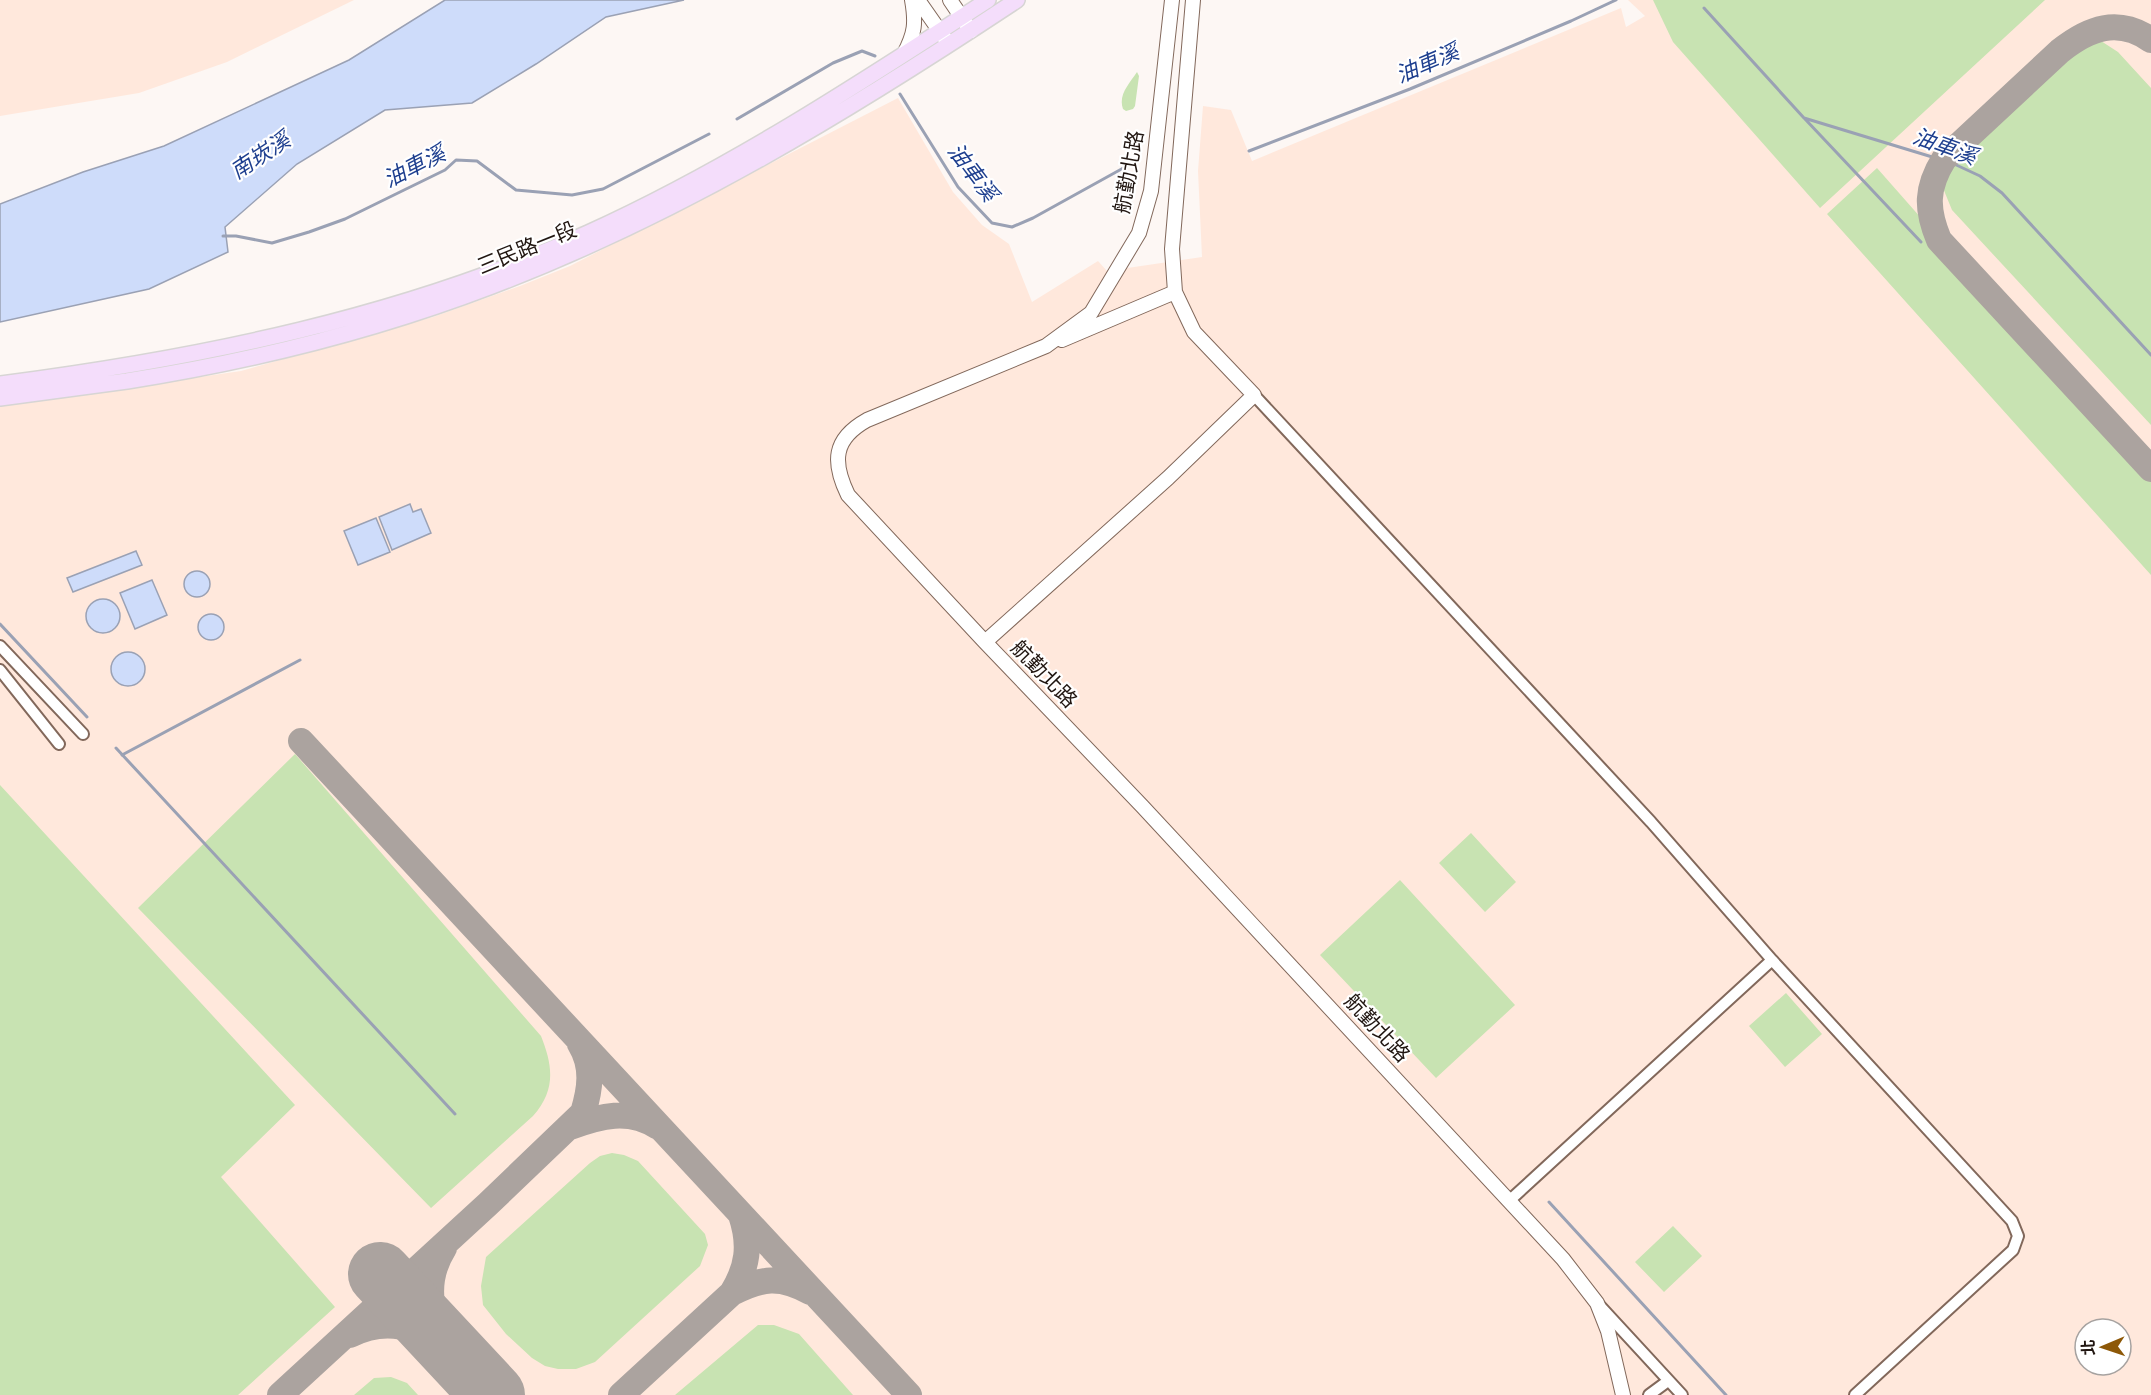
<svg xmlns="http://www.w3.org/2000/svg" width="2151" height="1395" viewBox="0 0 2151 1395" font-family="'PT Sans Narrow','Noto Sans TC',sans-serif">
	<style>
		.built { fill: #ffe8dc; fill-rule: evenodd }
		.green { fill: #c8e3b2 }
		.water { fill: #cedcfa; stroke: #9aa1b4; stroke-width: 1.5 }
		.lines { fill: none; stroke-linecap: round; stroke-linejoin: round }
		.stream { stroke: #9aa1b4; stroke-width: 3 }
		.taxiway { stroke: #aba39f; stroke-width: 26 }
		.runway { stroke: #aba39f; stroke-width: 64 }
		.street-casing { stroke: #82685b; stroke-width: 14 }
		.secondary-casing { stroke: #82685b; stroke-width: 16 }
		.primary-casing { stroke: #d7d5d4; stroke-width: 18 }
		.street { stroke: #fff; stroke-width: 10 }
		.secondary { stroke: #fff; stroke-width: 14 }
		.primary { stroke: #f4ddfb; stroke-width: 15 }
		.labels { text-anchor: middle; stroke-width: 4.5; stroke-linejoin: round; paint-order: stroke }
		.street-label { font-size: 21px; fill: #211611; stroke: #fff }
		.water-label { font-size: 22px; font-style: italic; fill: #1e3f8f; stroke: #fff }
	</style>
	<rect width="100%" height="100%" fill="#fdf7f4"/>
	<path class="built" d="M 0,0 L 354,0 L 227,62 L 139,93 L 0,116 Z
		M 1628,0 L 2151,0 L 2151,1395 L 0,1395 L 0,406 L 241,371 L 433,317 L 520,286 L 570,266 L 898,98 L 953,192 L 982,225 L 1009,244 L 1032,302 L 1098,261 L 1107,271 L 1202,257 L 1198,171 L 1203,106 L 1231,110 L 1252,161 L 1621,8 L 1626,27 L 1645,16 ZM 2085,1329 L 2121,1329 L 2121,1365 L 2085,1365 Z"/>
	<path class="green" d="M 1653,0 L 2045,0 L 1820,208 L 1673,42 Z
		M 2079,37 L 2101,41 L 2118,52 L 2151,88 L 2151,425 L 1952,210 L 1936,171 L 1944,147 L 2056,44 Z
		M 1137,72 L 1139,76 L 1135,106 L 1133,109 L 1126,111 L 1123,109 C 1118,95 1129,84 1137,72 Z
		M 1877,168 L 2151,479 L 2151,575 L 1827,214 Z
		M 295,754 L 541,1036 C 553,1066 556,1090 533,1116 L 431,1208 L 138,908 Z
		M 0,785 L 295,1105 L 221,1177 L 335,1307 L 238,1395 L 0,1395 Z
		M 1471,833 L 1516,882 L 1485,912 L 1439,863 Z
		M 1400,880 L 1515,1005 L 1436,1078 L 1320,955 Z
		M 1786,993 L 1822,1034 L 1785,1067 L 1749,1026 Z
		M 612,1153 L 624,1155 L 638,1161 L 705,1234 L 708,1245 L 700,1266 L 595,1362 L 576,1369 L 558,1369 L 545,1366 L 532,1358 L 506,1334 L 483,1305 L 481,1286 L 486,1257 L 590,1163 L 600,1156 Z
		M 1673,1226 L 1702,1256 L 1664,1292 L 1635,1262 Z
		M 758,1325 L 774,1325 L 799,1334 L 853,1395 L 675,1395 Z
		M 391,1377 L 407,1383 L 418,1395 L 354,1395 L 374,1378 Z"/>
	<path class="water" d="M 445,0 L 684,0 L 606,17 L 536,64 L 472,103 L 385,110 L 297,164 L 225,227 L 228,252 L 149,289 L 0,322 L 0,204 L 83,172 L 164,146 L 349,60 Z
		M 410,504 L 413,512 L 421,509 L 431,533 L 392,550 L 379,517 Z
		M 376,518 L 390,552 L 358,565 L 344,531 Z
		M 136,551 L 142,565 L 73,592 L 67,578 Z
		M184 584a13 13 0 1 1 26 0a13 13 0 1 1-26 0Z
		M 152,580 L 167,615 L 135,629 L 120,593 Z
		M86 616a17 17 0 1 1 34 0a17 17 0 1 1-34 0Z
		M198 627a13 13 0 1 1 26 0a13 13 0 1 1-26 0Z
		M111 669a17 17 0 1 1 34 0a17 17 0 1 1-34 0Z"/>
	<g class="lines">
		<path class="stream" d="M 1704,8 L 1804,118 L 1952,163 L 1980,176 L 2002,193 L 2151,355
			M 900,94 L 958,187 L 992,223 L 1012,227 L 1033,218 L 1136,161
			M 737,119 L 833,63 L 862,51 L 875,56
			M 1805,119 L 1921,242
			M 1249,151 L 1410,89 L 1571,21 L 1616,0
			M 223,236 L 236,236 L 272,243 L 309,232 L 345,219 L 400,192 L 445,170 L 456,160 L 477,161 L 516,190 L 572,195 L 603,189 L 709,134
			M 0,624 L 87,717
			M 116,748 L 455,1114
			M 122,755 L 300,660
			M 1549,1202 L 1726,1395"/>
		<path class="taxiway" d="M 2151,40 C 2118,17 2089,28 2060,51 L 1944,159 C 1926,188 1926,209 1939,240 L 2151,469
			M 301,741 L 909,1395
			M 570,1127 C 600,1116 629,1108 658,1127
			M 444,1248 C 422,1283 430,1321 454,1353
			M 732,1293 C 748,1267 751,1245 741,1215
			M 350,1335 C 385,1317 418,1326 449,1349
			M 488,1390 L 494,1395
			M 280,1395 L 488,1204 L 583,1113 C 590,1090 594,1067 580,1044
			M 621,1395 L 732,1293 C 761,1278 780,1275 810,1292"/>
		<path class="runway" d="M 380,1274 L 493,1395"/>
		<defs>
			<path id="street" d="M 1254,395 L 1651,822 L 1772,960 L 2012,1221 L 2018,1236 L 2013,1250 L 1855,1395
				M 0,646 L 83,734
				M 0,670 L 59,744
				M 1509,1201 L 1772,960
				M 1599,1305 L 1682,1395
				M 1649,1395 L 1668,1381"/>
			<path id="secondary" d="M 918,0 L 946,40
				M 950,0 L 971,31
				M 1172,0 L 1151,191 L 1139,233 L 1091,313 L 1046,346 L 867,420 C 833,439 832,462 848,495 L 985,642 L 1142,806 L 1563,1259 L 1597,1303 L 1608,1331 L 1623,1395
				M 904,54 C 915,33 916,23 912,0
				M 1062,340 L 1175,292
				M 985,642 L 1168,478 L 1254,395 L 1194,332 L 1175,292 L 1172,249 L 1193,0"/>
			<path id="primary" d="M 0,384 C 201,358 402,317 588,233 C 729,169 859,84 988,0
				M 0,398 C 42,392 85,387 127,381 C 248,362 377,330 492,286 C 679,215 851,110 1017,0"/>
		</defs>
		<use href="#street" class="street-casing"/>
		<use href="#secondary" class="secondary-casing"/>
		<use href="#primary" class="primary-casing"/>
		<use href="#street" class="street"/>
		<use href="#secondary" class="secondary"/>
		<use href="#primary" class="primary"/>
	</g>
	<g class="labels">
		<g class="street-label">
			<text transform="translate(1129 172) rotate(-80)" y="7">航勤北路</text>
			<text transform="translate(527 248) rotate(-22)" y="7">三民路一段</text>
			<text transform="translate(1044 674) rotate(46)" y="7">航勤北路</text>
			<text transform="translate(1377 1028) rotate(47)" y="7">航勤北路</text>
		</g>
		<g class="water-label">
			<text transform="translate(1427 63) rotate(-23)" y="8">油車溪</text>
			<text transform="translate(1945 146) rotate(20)" y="8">油車溪</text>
			<text transform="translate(260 155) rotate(-33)" y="8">南崁溪</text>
			<text transform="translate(414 166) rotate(-27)" y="8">油車溪</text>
			<text transform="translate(973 172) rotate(53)" y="8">油車溪</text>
		</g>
	</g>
	<g transform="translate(2103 1347) rotate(268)"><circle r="28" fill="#ffffff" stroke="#a6a2a0" stroke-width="1.5"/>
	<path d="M0-4.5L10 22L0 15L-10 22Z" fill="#8d5807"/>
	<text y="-9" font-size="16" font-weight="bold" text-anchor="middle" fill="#211611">北</text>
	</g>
</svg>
